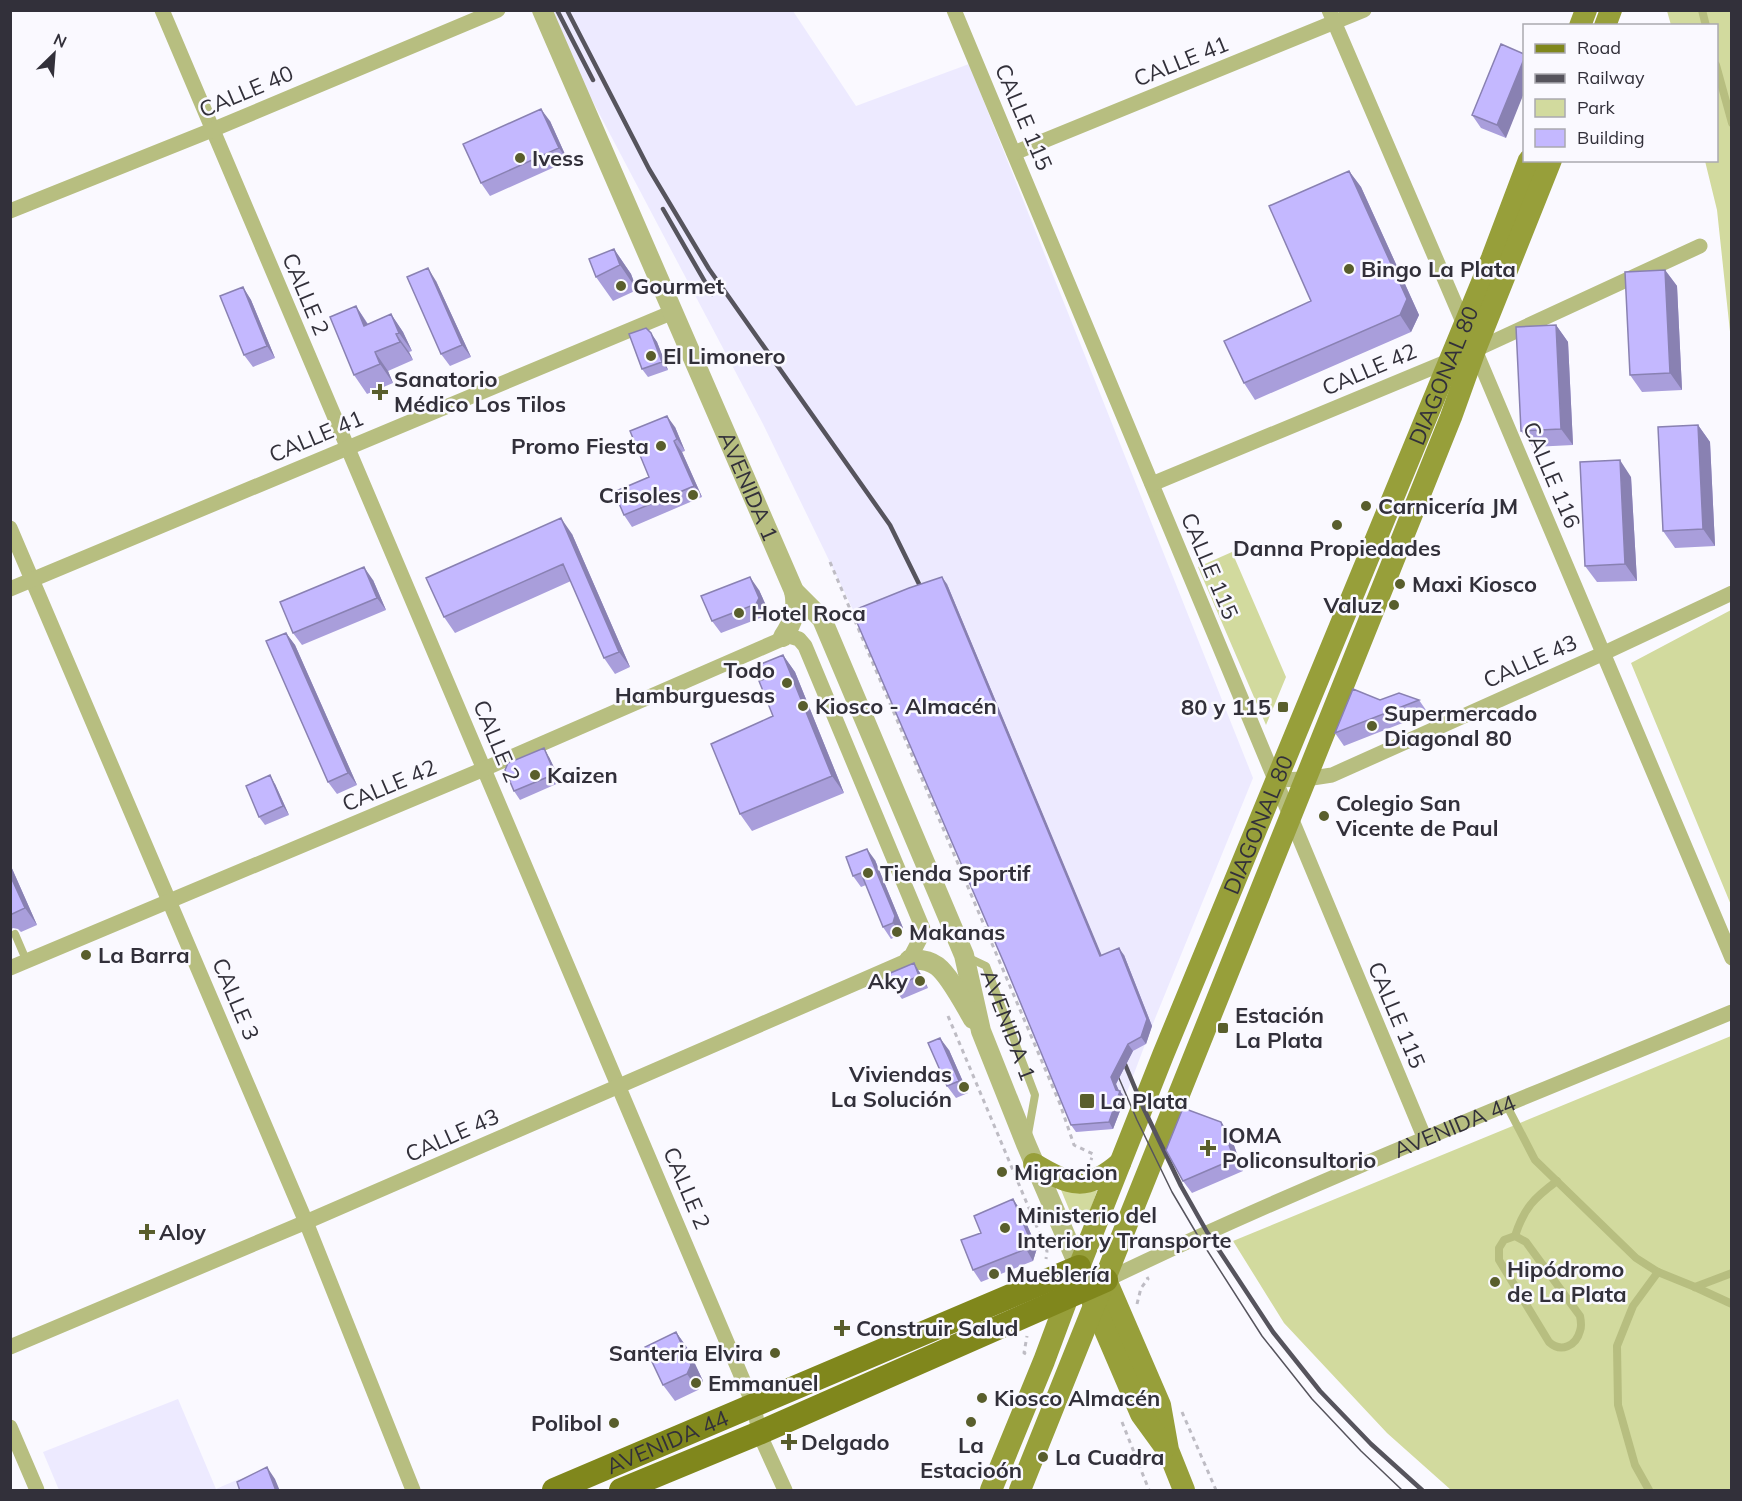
<svg xmlns="http://www.w3.org/2000/svg" width="1742" height="1501" viewBox="0 0 1742 1501" font-family="Mulish,sans-serif">
	<style>
		.built { fill: #edeaff }
		.green { fill: #d2da9e }
		.lines { fill: none; stroke-linecap: round; stroke-linejoin: round }
		.path { stroke: #bebcc4; stroke-width: 3; stroke-dasharray: 4.5 4.5; stroke-linecap: butt }
		.service { stroke: #b7be80; stroke-width: 8 }
		.minor { stroke: #b7be80; stroke-width: 15 }
		.tertiary { stroke: #b7be80; stroke-width: 20 }
		.secondary { stroke: #979f3a; stroke-width: 22 }
		.primary { stroke: #80871c; stroke-width: 24 }
		.tram { stroke: #56545d; stroke-width: 1.5 }
		.rail { stroke: #56545d; stroke-width: 4.5 }
		.wall { fill: #a99edb }
		.shaded-wall { fill: #8981b2 }
		.building { fill: #c4b8ff; stroke: #8981b2; stroke-width: 1.5 }
		.poi-dot { fill: #595e2c; stroke: #faf9ff; stroke-width: 2 }
		.labels { text-anchor: middle; stroke-width: 5; stroke-linejoin: round; paint-order: stroke }
		.street-label { font-size: 22px; fill: #32303a; stroke: #faf9ff }
		.poi-label { font-size: 22px; font-weight: bold; fill: #32303a; stroke: #faf9ff; text-anchor: start }
	</style>
	<rect width="100%" height="100%" fill="#faf9ff"/>
	<path class="built" d="M 545,11 L 793,11 L 856,106 L 969,64 L 1253,778 L 1152,1026 L 1113,1129 L 1076,1132 L 857,618 L 763,424 Z
		M 178,1399 L 216,1489 L 239,1479 L 244,1490 L 59,1490 L 43,1452 Z"/>
	<path class="green" d="M 1667,11 L 1731,11 L 1731,341 L 1717,210 L 1705,161 L 1716,160 L 1716,26 L 1671,25 Z
		M 1232,552 L 1286,677 L 1266,725 L 1198,567 Z
		M 1731,610 L 1731,905 L 1631,663 Z
		M 1731,1036 L 1731,1490 L 1451,1490 L 1387,1433 L 1284,1323 L 1233,1241 Z
		M 1057,1180 L 1083,1190 L 1097,1191 L 1086,1222 L 1080,1225 L 1075,1224 Z"/>
	<g class="lines">
		<path class="path" d="M 830,562 L 1060,1104 L 1074,1145 L 1093,1154 L 1091,1160
			M 948,1016 L 1047,1251 L 1046,1259
			M 1137,1304 L 1141,1288 L 1148,1279 L 1147,1277
			M 1026,1354 L 1024,1353 L 1027,1336
			M 1182,1412 L 1216,1490
			M 1122,1422 L 1149,1490"/>
		<g class="service">
			<path d="M 1702,10 L 1706,26"/>
			<path d="M 1716,65 L 1732,123"/>
			<path d="M 15,934 L 27,962"/>
			<path id="s1" d="M 967,957 L 986,966 L 1035,1095 L 1028,1134"/>
			<path d="M 1507,1106 L 1535,1160 L 1636,1258 L 1658,1272 L 1695,1287 L 1732,1304"/>
			<path d="M 1515,1236 L 1504,1240 L 1499,1248 L 1499,1260 L 1549,1342 C 1561,1353 1576,1346 1580,1331 C 1582,1326 1581,1321 1580,1316 L 1526,1242 L 1515,1236 C 1524,1208 1534,1198 1557,1181"/>
			<path d="M 1695,1287 L 1732,1273"/>
			<path d="M 1649,1490 L 1635,1465 L 1618,1405 L 1617,1346 L 1633,1306 L 1658,1272"/>
		</g>
		<g class="minor">
			<path d="M 162,10 L 754,1406 L 759,1433 L 785,1490"/>
			<path d="M 954,10 L 1425,1139"/>
			<path d="M 1329,10 L 1475,350 L 1732,958"/>
			<path d="M 1014,153 L 1364,10"/>
			<path d="M 10,211 L 212,130 L 498,10"/>
			<path d="M 1152,484 L 1475,350 L 1700,246"/>
			<path d="M 10,528 L 306,1222 L 413,1490"/>
			<path d="M 10,589 L 673,312"/>
			<path d="M 1275,780 L 1306,779 L 1332,775 L 1602,654 L 1732,593"/>
			<path d="M 10,968 L 484,769 L 789,636 L 799,639 L 805,646 L 923,929 L 921,937 L 909,960 L 306,1222 L 10,1347"/>
			<path id="s2" d="M 1106,1280 C 1310,1182 1522,1099 1732,1012"/>
			<path d="M 10,1427 L 37,1490"/>
		</g>
		<g class="tertiary">
			<path id="s3" d="M 542,10 L 794,591 L 822,619 L 964,955 L 981,1031 L 1026,1144 L 1079,1267"/>
			<path d="M 783,637 C 793,622 798,609 794,591"/>
			<path d="M 909,960 C 919,959 929,960 937,966 C 950,976 964,1004 973,1019"/>
		</g>
		<g class="secondary">
			<path d="M 1580,26 L 1586,10"/>
			<path d="M 1605,26 L 1611,10"/>
			<path d="M 1034,1164 C 1070,1186 1087,1192 1120,1163"/>
			<path d="M 1106,1280 L 1160,1405 L 1168,1450 L 1184,1490"/>
			<path d="M 1092,1300 L 1141,1414 L 1165,1447"/>
			<path id="s4" d="M 991,1490 L 1044,1361 L 1079,1267 L 1163,1055 L 1492,258 L 1529,160"/>
			<path d="M 1020,1490 L 1451,417 L 1475,350 L 1551,160"/>
		</g>
		<g class="primary">
			<path id="s5" d="M 554,1490 L 1079,1267"/>
			<path d="M 621,1490 L 759,1433 L 1106,1280"/>
		</g>
		<path class="tram" d="M 1112,1062 L 1137,1120 L 1172,1192 L 1198,1236 L 1262,1336 L 1312,1399 L 1361,1451 L 1402,1490"/>
		<path class="rail" d="M 557,10 L 593,80
			M 567,10 L 649,169 L 709,269 L 890,525 L 923,592
			M 663,209 L 712,294
			M 1119,1050 L 1143,1107 L 1181,1186 L 1207,1232 L 1273,1332 L 1320,1391 L 1371,1444 L 1422,1490"/>
	</g>
	<path class="wall" d="M 1501,44 L 1506,138 L 1481,128 L 1472,115 Z
		M 550,121 L 568,161 L 490,196 L 481,183 Z
		M 1349,171 L 1361,187 L 1419,315 L 1411,332 L 1255,400 L 1244,383 L 1311,301 Z
		M 614,249 L 631,274 L 637,290 L 613,301 L 596,277 Z
		M 1665,270 L 1677,286 L 1682,390 L 1642,392 L 1630,375 Z
		M 436,281 L 471,357 L 450,366 L 441,354 Z
		M 243,287 L 251,300 L 275,358 L 253,367 L 244,355 Z
		M 356,306 L 368,324 L 391,314 L 403,332 L 412,351 L 409,352 L 413,360 L 388,371 L 393,383 L 367,394 L 354,375 Z
		M 1556,325 L 1568,342 L 1573,445 L 1533,447 L 1521,431 Z
		M 651,333 L 657,342 L 668,370 L 648,377 L 642,369 Z
		M 1698,425 L 1710,442 L 1715,546 L 1675,548 L 1663,531 Z
		M 675,427 L 685,451 L 682,452 L 702,497 L 632,527 L 624,515 L 649,477 Z
		M 1631,477 L 1637,581 L 1597,582 L 1585,566 Z
		M 572,534 L 630,667 L 615,674 L 604,658 L 571,581 L 455,633 L 444,617 Z
		M 373,580 L 386,610 L 302,645 L 293,633 Z
		M 947,584 L 1101,955 L 1124,955 L 1152,1026 L 1146,1044 L 1133,1051 L 1116,1084 L 1119,1091 L 1125,1098 L 1113,1129 L 1076,1132 L 1071,1125 Z
		M 759,590 L 768,610 L 765,616 L 721,633 L 712,621 Z
		M 286,633 L 295,645 L 357,785 L 337,794 L 328,782 Z
		M 783,655 L 795,672 L 844,793 L 752,831 L 740,814 L 773,716 L 767,678 Z
		M 1380,700 L 1419,700 L 1428,713 L 1344,746 L 1335,733 Z
		M 549,757 L 561,782 L 520,800 L 514,791 Z
		M 275,784 L 289,815 L 265,825 L 259,817 Z
		M 875,860 L 903,928 L 901,934 L 891,939 L 883,927 L 866,885 L 861,887 L 853,876 Z
		M 10,864 L 37,925 L 21,932 L 18,929 L 13,928 L 10,930 Z
		M 888,974 L 922,976 L 928,988 L 902,999 L 893,987 Z
		M 949,1050 L 968,1093 L 956,1098 L 947,1086 Z
		M 1221,1122 L 1230,1134 L 1243,1171 L 1192,1193 L 1183,1181 Z
		M 1013,1199 L 1021,1211 L 1037,1248 L 1033,1261 L 981,1282 L 973,1270 L 981,1233 Z
		M 676,1332 L 688,1349 L 703,1381 L 698,1390 L 675,1401 L 663,1385 Z"/>
	<path class="shaded-wall" d="M 1524,59 L 1524,93 L 1506,138 L 1497,125 Z
		M 541,109 L 550,121 L 568,161 L 559,148 Z
		M 1349,171 L 1361,187 L 1419,315 L 1411,332 L 1400,315 Z
		M 614,249 L 631,274 L 637,290 L 620,265 Z
		M 428,268 L 436,281 L 471,357 L 462,345 Z
		M 1665,270 L 1677,286 L 1682,390 L 1670,373 Z
		M 243,287 L 251,300 L 275,358 L 267,346 Z
		M 356,306 L 368,325 L 364,326 Z
		M 391,314 L 403,332 L 412,351 L 399,333 Z
		M 1556,325 L 1568,342 L 1573,445 L 1561,429 Z
		M 651,333 L 657,342 L 668,370 L 662,362 Z
		M 396,334 L 409,352 L 413,360 L 400,342 Z
		M 375,352 L 388,371 L 393,383 L 380,364 Z
		M 667,416 L 675,427 L 685,451 L 677,439 Z
		M 1698,425 L 1710,442 L 1715,546 L 1703,529 Z
		M 674,441 L 682,452 L 702,497 L 694,486 Z
		M 1620,460 L 1631,477 L 1637,581 L 1625,564 Z
		M 561,518 L 572,534 L 630,667 L 619,652 Z
		M 364,567 L 373,580 L 386,610 L 377,598 Z
		M 750,577 L 759,590 L 768,610 L 765,616 L 756,604 Z
		M 942,577 L 947,584 L 1105,963 L 1100,956 Z
		M 286,633 L 295,645 L 357,785 L 348,773 Z
		M 783,655 L 795,672 L 844,793 L 832,776 Z
		M 544,748 L 549,757 L 561,782 L 555,774 Z
		M 270,775 L 275,784 L 289,815 L 283,806 Z
		M 867,849 L 875,860 L 903,928 L 901,934 L 893,923 Z
		M 10,864 L 37,925 L 25,908 L 10,875 Z
		M 1119,948 L 1124,955 L 1152,1026 L 1146,1044 L 1141,1037 Z
		M 914,963 L 922,976 L 928,988 L 919,976 Z
		M 940,1038 L 949,1050 L 968,1093 L 959,1081 Z
		M 1128,1044 L 1133,1051 L 1116,1084 L 1120,1093 L 1120,1091 L 1125,1098 L 1113,1129 L 1109,1122 L 1116,1090 L 1111,1077 Z
		M 1221,1122 L 1230,1134 L 1243,1171 L 1234,1159 Z
		M 1013,1199 L 1021,1211 L 1037,1248 L 1033,1261 L 1026,1249 Z
		M 676,1332 L 688,1349 L 703,1381 L 698,1390 L 687,1374 Z
		M 267,1467 L 275,1479 L 280,1491 L 276,1491 Z"/>
	<path class="building" d="M 1501,44 L 1524,54 L 1524,59 L 1497,125 L 1472,115 Z
		M 541,109 L 559,148 L 481,183 L 463,144 Z
		M 1349,171 L 1407,299 L 1400,315 L 1244,383 L 1224,341 L 1311,301 L 1269,206 Z
		M 614,249 L 620,265 L 596,277 L 589,259 Z
		M 428,268 L 462,345 L 441,354 L 407,277 Z
		M 1665,270 L 1670,373 L 1630,375 L 1625,272 Z
		M 243,287 L 267,346 L 244,355 L 220,296 Z
		M 356,306 L 364,326 L 391,314 L 399,333 L 396,334 L 400,342 L 375,352 L 380,364 L 354,375 L 330,317 Z
		M 1556,325 L 1561,429 L 1521,431 L 1516,327 Z
		M 646,328 L 651,333 L 662,362 L 642,369 L 629,334 Z
		M 667,416 L 677,439 L 674,441 L 694,486 L 624,515 L 614,492 L 649,477 L 630,431 Z
		M 1698,425 L 1703,529 L 1663,531 L 1658,427 Z
		M 1620,460 L 1625,564 L 1585,566 L 1580,462 Z
		M 561,518 L 619,652 L 604,658 L 563,564 L 444,617 L 426,578 Z
		M 364,567 L 377,598 L 293,633 L 280,602 Z
		M 750,577 L 759,598 L 756,604 L 712,621 L 701,596 Z
		M 942,577 L 1100,956 L 1119,948 L 1147,1019 L 1141,1037 L 1128,1044 L 1111,1077 L 1116,1090 L 1120,1091 L 1109,1122 L 1071,1125 L 1004,963 L 852,611 L 909,588 Z
		M 286,633 L 348,773 L 328,782 L 266,641 Z
		M 783,655 L 832,776 L 740,814 L 711,744 L 773,716 L 759,681 L 767,678 L 761,664 Z
		M 1353,689 L 1380,700 L 1399,693 L 1419,700 L 1335,733 Z
		M 544,748 L 555,774 L 514,791 L 505,770 L 508,763 Z
		M 270,775 L 283,806 L 259,817 L 246,786 Z
		M 867,849 L 895,916 L 893,923 L 883,927 L 861,873 L 853,876 L 846,857 Z
		M 10,875 L 25,908 L 10,915 Z
		M 914,963 L 919,976 L 893,987 L 888,974 Z
		M 940,1038 L 959,1081 L 947,1086 L 928,1043 Z
		M 1183,1108 L 1221,1122 L 1234,1159 L 1183,1181 L 1166,1150 Z
		M 1013,1199 L 1029,1237 L 1026,1249 L 973,1270 L 961,1240 L 981,1233 L 974,1216 Z
		M 676,1332 L 691,1365 L 687,1374 L 663,1385 L 645,1347 Z
		M 267,1467 L 276,1491 L 240,1491 L 237,1482 Z"/>
	<g class="poi-dot">
		<circle cx="520" cy="158" r="6"/>
		<circle cx="1349" cy="269" r="6"/>
		<circle cx="621" cy="286" r="6"/>
		<circle cx="651" cy="356" r="6"/>
		<path d="M377 383h6v6h6v6h-6v6h-6v-6h-6v-6h6z"/>
		<circle cx="661" cy="446" r="6"/>
		<circle cx="693" cy="495" r="6"/>
		<circle cx="1366" cy="506" r="6"/>
		<circle cx="1337" cy="525" r="6"/>
		<circle cx="1400" cy="584" r="6"/>
		<circle cx="1394" cy="605" r="6"/>
		<circle cx="739" cy="613" r="6"/>
		<circle cx="787" cy="683" r="6"/>
		<circle cx="803" cy="706" r="6"/>
		<rect x="1277" y="701" width="12" height="12" rx="3"/>
		<circle cx="1372" cy="726" r="6"/>
		<circle cx="535" cy="775" r="6"/>
		<circle cx="1324" cy="816" r="6"/>
		<circle cx="868" cy="873" r="6"/>
		<circle cx="897" cy="932" r="6"/>
		<circle cx="86" cy="955" r="6"/>
		<circle cx="920" cy="981" r="6"/>
		<rect x="1217" y="1022" width="12" height="12" rx="3"/>
		<circle cx="964" cy="1087" r="6"/>
		<rect x="1079" y="1093" width="16" height="16" rx="3"/>
		<path d="M1205 1139h6v6h6v6h-6v6h-6v-6h-6v-6h6z"/>
		<circle cx="1002" cy="1172" r="6"/>
		<circle cx="1005" cy="1228" r="6"/>
		<path d="M144 1223h6v6h6v6h-6v6h-6v-6h-6v-6h6z"/>
		<circle cx="994" cy="1274" r="6"/>
		<circle cx="1495" cy="1282" r="6"/>
		<path d="M839 1319h6v6h6v6h-6v6h-6v-6h-6v-6h6z"/>
		<circle cx="775" cy="1353" r="6"/>
		<circle cx="696" cy="1383" r="6"/>
		<circle cx="982" cy="1398" r="6"/>
		<circle cx="971" cy="1422" r="6"/>
		<circle cx="614" cy="1423" r="6"/>
		<path d="M786 1433h6v6h6v6h-6v6h-6v-6h-6v-6h6z"/>
		<circle cx="1043" cy="1457" r="6"/>
	</g>
	<g class="labels">
		<g class="street-label">
			<text transform="translate(1181 61) rotate(-22)" y="8">CALLE 41</text>
			<text transform="translate(246 91) rotate(-23)" y="8">CALLE 40</text>
			<text transform="translate(1024 117) rotate(67)" y="8">CALLE 115</text>
			<text transform="translate(306 294) rotate(67)" y="8">CALLE 2</text>
			<text transform="translate(1369 369) rotate(-23)" y="8">CALLE 42</text>
			<text dy="8" stroke="none"><textPath href="#s4" startOffset="1203">DIAGONAL 80</textPath></text>
			<text transform="translate(316 436) rotate(-23)" y="8">CALLE 41</text>
			<text transform="translate(1552 475) rotate(67)" y="8">CALLE 116</text>
			<text dy="8" stroke="none"><textPath href="#s3" startOffset="519">AVENIDA 1</textPath></text>
			<text transform="translate(1210 566) rotate(67)" y="8">CALLE 115</text>
			<text transform="translate(1530 661) rotate(-24)" y="8">CALLE 43</text>
			<text transform="translate(497 741) rotate(67)" y="8">CALLE 2</text>
			<text transform="translate(389 785) rotate(-23)" y="8">CALLE 42</text>
			<text dy="8" stroke="none"><textPath href="#s4" startOffset="717">DIAGONAL 80</textPath></text>
			<text transform="translate(236 999) rotate(67)" y="8">CALLE 3</text>
			<text transform="translate(1397 1015) rotate(67)" y="8">CALLE 115</text>
			<text dy="8" stroke="none"><textPath href="#s1" startOffset="84">AVENIDA 1</textPath></text>
			<text dy="8" stroke="none"><textPath href="#s2" startOffset="381">AVENIDA 44</textPath></text>
			<text transform="translate(452 1135) rotate(-24)" y="8">CALLE 43</text>
			<text transform="translate(687 1188) rotate(67)" y="8">CALLE 2</text>
			<text dy="8" stroke="none"><textPath href="#s5" startOffset="123">AVENIDA 44</textPath></text>
		</g>
		<g class="poi-label">
			<text x="532" y="166">Ivess</text>
			<text x="1361" y="277">Bingo La Plata</text>
			<text x="633" y="294">Gourmet</text>
			<text x="663" y="364">El Limonero</text>
			<text x="394" y="387">Sanatorio<tspan x="394" dy="25">Médico Los Tilos</tspan></text>
			<text x="649" y="454" text-anchor="end">Promo Fiesta</text>
			<text x="681" y="503" text-anchor="end">Crisoles</text>
			<text x="1378" y="514">Carnicería JM</text>
			<text x="1337" y="556" text-anchor="middle">Danna Propiedades</text>
			<text x="1412" y="592">Maxi Kiosco</text>
			<text x="1382" y="613" text-anchor="end">Valuz</text>
			<text x="751" y="621">Hotel Roca</text>
			<text x="775" y="678" text-anchor="end">Todo<tspan x="775" dy="25">Hamburguesas</tspan></text>
			<text x="815" y="714">Kiosco - Almacén</text>
			<text x="1271" y="715" text-anchor="end">80 y 115</text>
			<text x="1384" y="721">Supermercado<tspan x="1384" dy="25">Diagonal 80</tspan></text>
			<text x="547" y="783">Kaizen</text>
			<text x="1336" y="811">Colegio San<tspan x="1336" dy="25">Vicente de Paul</tspan></text>
			<text x="880" y="881">Tienda Sportif</text>
			<text x="909" y="940">Makanas</text>
			<text x="98" y="963">La Barra</text>
			<text x="908" y="989" text-anchor="end">Aky</text>
			<text x="1235" y="1023">Estación<tspan x="1235" dy="25">La Plata</tspan></text>
			<text x="952" y="1082" text-anchor="end">Viviendas<tspan x="952" dy="25">La Solución</tspan></text>
			<text x="1100" y="1109">La Plata</text>
			<text x="1222" y="1143">IOMA<tspan x="1222" dy="25">Policonsultorio</tspan></text>
			<text x="1014" y="1180">Migracion</text>
			<text x="1017" y="1223">Ministerio del<tspan x="1017" dy="25">Interior y Transporte</tspan></text>
			<text x="159" y="1240">Aloy</text>
			<text x="1507" y="1277">Hipódromo<tspan x="1507" dy="25">de La Plata</tspan></text>
			<text x="1006" y="1282">Mueblería</text>
			<text x="856" y="1336">Construir Salud</text>
			<text x="763" y="1361" text-anchor="end">Santeria Elvira</text>
			<text x="708" y="1391">Emmanuel</text>
			<text x="994" y="1406">Kiosco Almacén</text>
			<text x="602" y="1431" text-anchor="end">Polibol</text>
			<text x="801" y="1450">Delgado</text>
			<text x="971" y="1453" text-anchor="middle">La<tspan x="971" dy="25">Estacioón</tspan></text>
			<text x="1055" y="1465">La Cuadra</text>
		</g>
	</g>
	<rect width="1742" height="1501" fill="none" stroke="#32303a" stroke-width="24"/>
	<rect x="1523" y="24" width="195" height="138" fill="#faf9ff" stroke="#aaa9b0" stroke-width="1.5"/>
	<rect x="1535" y="44" width="30" height="9" fill="#80871c" stroke="#aaa9b0" stroke-width="1.5"/>
	<text x="1577" y="54" font-size="18" fill="#32303a">Road</text>
	<rect x="1535" y="74" width="30" height="9" fill="#56545d" stroke="#aaa9b0" stroke-width="1.5"/>
	<text x="1577" y="84" font-size="18" fill="#32303a">Railway</text>
	<rect x="1535" y="99" width="30" height="18" fill="#d2da9e" stroke="#aaa9b0" stroke-width="1.5"/>
	<text x="1577" y="114" font-size="18" fill="#32303a">Park</text>
	<rect x="1535" y="129" width="30" height="18" fill="#c4b8ff" stroke="#aaa9b0" stroke-width="1.5"/>
	<text x="1577" y="144" font-size="18" fill="#32303a">Building</text>
	<g transform="translate(54 54) rotate(25)" stroke="#faf9ff" stroke-width="4.5" paint-order="stroke">
	<path d="M0-4.5L10 22L0 15L-10 22Z" fill="#32303a"/>
	<text y="-9" font-size="16" font-weight="bold" text-anchor="middle" fill="#32303a">N</text>
	</g>
</svg>
